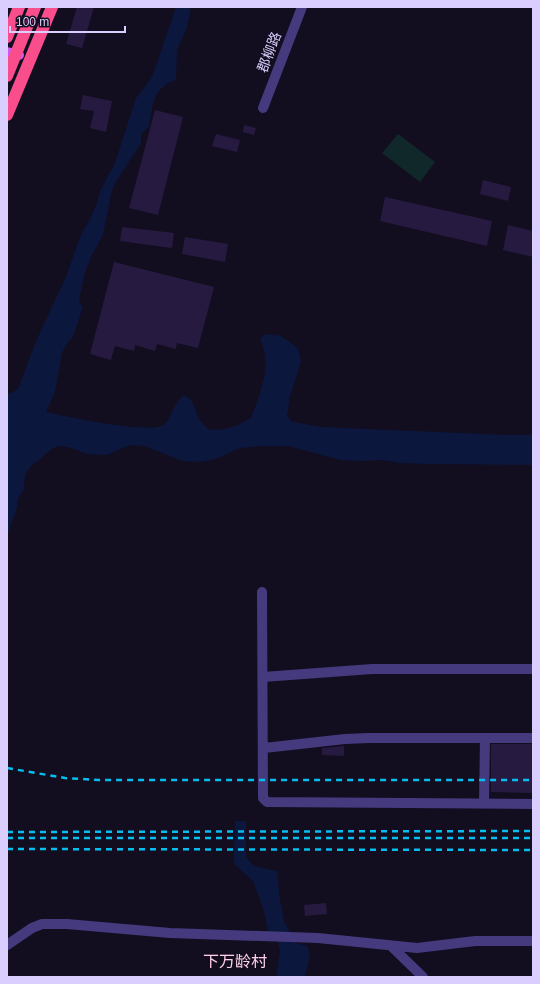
<svg xmlns="http://www.w3.org/2000/svg" width="540" height="984" viewBox="0 0 540 984" font-family="Arial,'Noto Sans SC',sans-serif">
	<style>
		.green { fill: #11282a }
		.water { fill: #0b173c }
		.building { fill: #261a40 }
		.lines { fill: none; stroke-linecap: round; stroke-linejoin: round }
		.minor { stroke: #443a7d; stroke-width: 10 }
		.major { stroke: #d059fa; stroke-width: 10 }
		.rail { stroke: #08bef0; stroke-width: 2.5; stroke-dasharray: 6 5; stroke-linecap: butt }
		.highway-bridge { stroke: #f94d8c; stroke-width: 12 }
		.labels { text-anchor: middle; stroke-width: 3; stroke-linejoin: round; paint-order: stroke }
		.street-label { font-size: 14px; fill: #d9cefd; stroke: #130d20 }
		.quarter-label { font-size: 16px; fill: #fdd0e8; stroke: #130d20 }
	</style>
	<rect width="100%" height="100%" fill="#130d20"/>
	<path class="green" d="M 398,134 L 435,162 L 420,182 L 382,153 Z"/>
	<path class="water" d="M 176,7 L 191,7 L 187,28 L 177,50 L 176,80 L 166,84 L 158,92 L 153,103 L 149,126 L 141,135 L 141,143 L 138,148 L 115,183 L 111,194 L 103,235 L 92,255 L 85,272 L 79,300 L 83,307 L 73,337 L 68,342 L 62,353 L 55,392 L 46,412 C 68,417 144,433 161,426 C 173,421 172,401 185,395 L 192,401 L 199,419 L 208,429 C 228,431 234,427 251,418 C 260,393 273,365 260,339 L 265,334 L 281,336 L 298,348 L 301,362 L 290,396 L 287,416 L 293,422 L 322,427 L 507,435 L 533,435 L 533,465 L 429,464 L 399,463 L 382,460 L 365,461 L 340,460 L 288,446 L 264,446 L 240,448 L 216,459 L 200,462 L 183,461 L 144,446 L 130,445 L 107,455 L 87,454 L 71,448 L 60,446 L 53,448 L 30,467 L 25,475 L 24,489 L 22,494 L 19,496 L 16,511 L 7,536 L 7,395 L 18,389 L 36,341 L 65,279 L 82,232 L 90,219 L 97,203 L 100,191 L 115,163 L 136,98 L 152,77 Z
		M 235,821 L 246,821 L 246,857 L 254,866 L 277,871 L 280,899 L 284,921 L 296,943 L 307,946 L 310,955 L 305,977 L 276,977 L 280,951 L 278,942 L 268,930 L 263,908 L 253,881 L 234,864 Z"/>
	<path class="building" d="M 77,7 L 94,7 L 82,48 L 66,44 Z
		M 83,95 L 112,101 L 106,132 L 90,128 L 94,111 L 80,109 Z
		M 155,110 L 183,117 L 158,215 L 129,208 Z
		M 244,125 L 256,128 L 254,135 L 243,132 Z
		M 216,134 L 240,140 L 237,152 L 212,146 Z
		M 483,180 L 511,187 L 508,201 L 480,194 Z
		M 385,197 L 492,221 L 487,246 L 380,221 Z
		M 508,225 L 533,231 L 533,257 L 503,250 Z
		M 122,227 L 174,233 L 172,248 L 120,241 Z
		M 185,237 L 228,244 L 225,262 L 182,254 Z
		M 114,262 L 214,287 L 198,348 L 177,343 L 176,349 L 157,344 L 155,351 L 135,345 L 134,351 L 115,346 L 111,360 L 90,354 Z
		M 491,744 L 533,744 L 533,793 L 491,792 Z
		M 344,746 L 344,756 L 322,755 L 322,748 Z
		M 326,903 L 327,914 L 305,916 L 304,905 Z"/>
	<g class="lines">
		<path class="minor" d="M 263,108 L 302,7
			M 262,592 L 263,798 L 267,802 L 533,804
			M 263,677 L 372,669 L 533,669
			M 264,748 L 345,739 L 369,738 L 533,738
			M 484,803 L 485,738
			M 7,945 L 32,928 L 42,924 L 67,924 L 170,933 L 318,938 L 417,948 L 475,941 L 533,941
			M 391,946 L 423,977"/>
		<path class="major" d="M 7,52 L 19,55"/>
		<path class="rail" d="M 7,768 L 65,778 L 98,780 L 533,780
			M 7,832 L 533,831
			M 7,838 L 533,838
			M 7,849 L 533,850"/>
		<path class="highway-bridge" d="M 7,37 L 19,7
			M 7,76 L 35,7
			M 7,115 L 52,7"/>
	</g>
	<g class="labels">
		<g class="street-label">
			<text transform="translate(269 52) rotate(-69)" y="5">郡柳路</text>
		</g>
		<g class="quarter-label">
			<text x="235" y="967">下万龄村</text>
		</g>
	</g>
	<rect width="540" height="984" fill="none" stroke="#d9cefd" stroke-width="16"/>
	<path d="M10 26v6h115v-6" fill="none" stroke="#d9cefd" stroke-width="2"/>
	<text x="16" y="26" font-size="12" fill="#d9cefd" stroke="#130d20" stroke-width="3" paint-order="stroke">100 m</text>
</svg>
